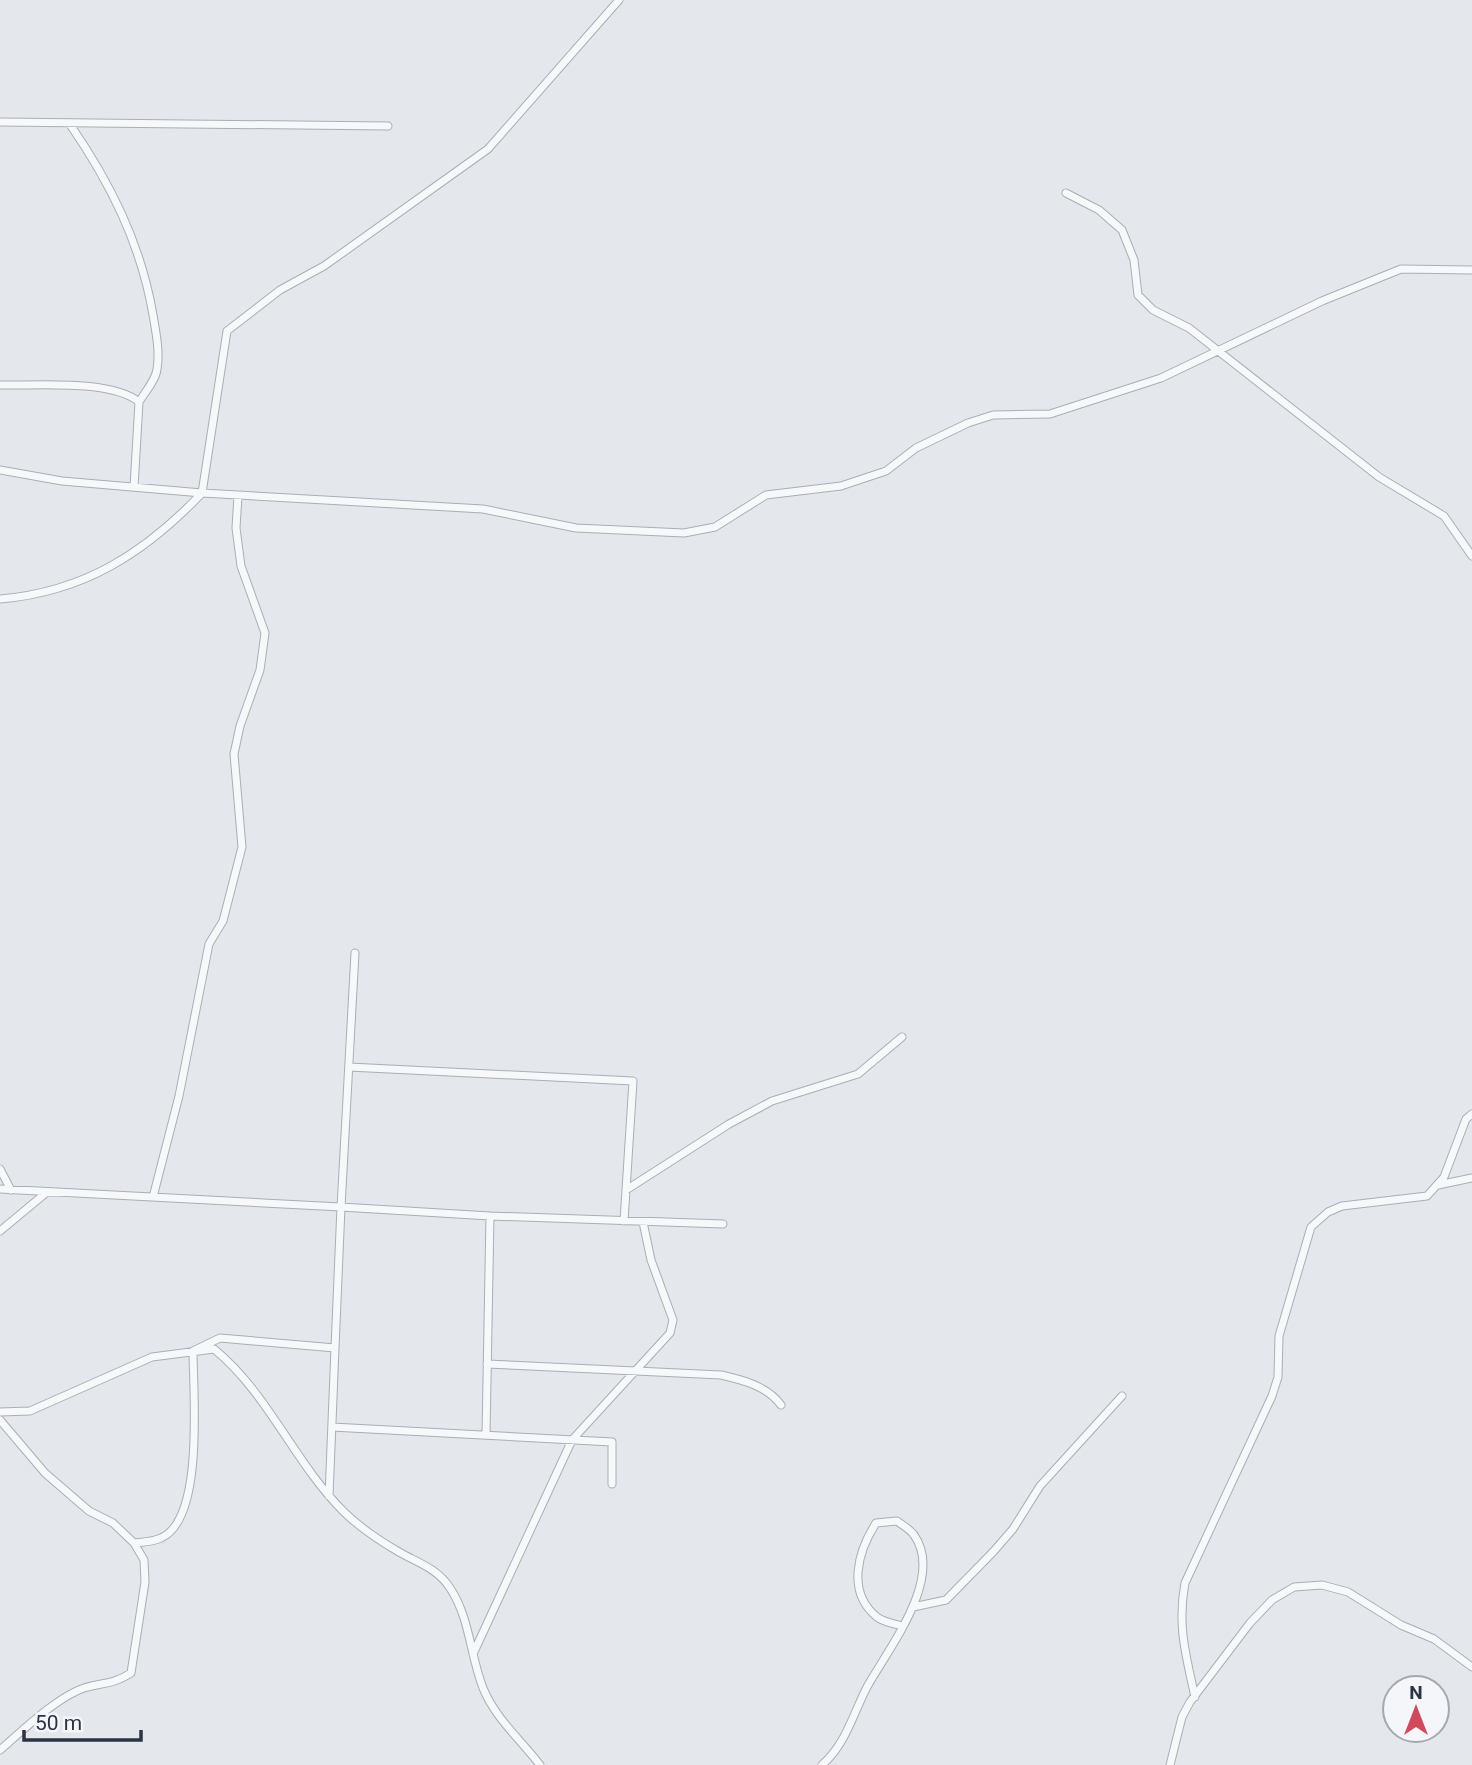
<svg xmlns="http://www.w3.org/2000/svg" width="1472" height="1765" viewBox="0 0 1472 1765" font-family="Roboto,sans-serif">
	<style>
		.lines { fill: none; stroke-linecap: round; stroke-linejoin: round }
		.service-casing { stroke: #a9aeb7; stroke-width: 9 }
		.service { stroke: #f7f8fa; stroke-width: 7 }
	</style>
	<rect width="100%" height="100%" fill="#e4e7ec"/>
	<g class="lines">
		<defs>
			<path id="service" d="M 619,0 L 488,149 L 324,266 L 280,290 L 227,331 L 202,493 L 483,509 L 576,528 L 684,533 L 715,527 L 766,495 L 841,486 L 886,471 L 916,448 L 968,423 L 993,415 L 1050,414 L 1161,378 L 1322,301 L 1401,269 L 1472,270
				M 0,122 L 388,126
				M 69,123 C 110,182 141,244 153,315 C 156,333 160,351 157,369 C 156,380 145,392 139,402
				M 1066,193 L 1099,210 L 1122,230 L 1134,260 L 1138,295 L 1153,310 L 1189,328 L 1379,477 L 1444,516 L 1472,556
				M 0,385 C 37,386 111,379 139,402 L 134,487
				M 0,470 L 62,481 L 202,493 C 145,553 84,592 0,599
				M 355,953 L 341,1207 L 490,1216 L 486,1435
				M 349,1067 L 633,1081 L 624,1221
				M 0,1169 L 11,1190
				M 1438,1185 L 1472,1178
				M 0,1189 L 341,1207 L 335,1348
				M 626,1190 L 729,1124 L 772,1101 L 858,1074 L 902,1037
				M 153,1197 L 179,1096 L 209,944 L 223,921 L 242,847 L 234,754 L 240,726 L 260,670 L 265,633 L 241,566 L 236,528 L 238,496
				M 490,1216 L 723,1224
				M 0,1231 L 47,1192
				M 487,1364 L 721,1375 C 743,1380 767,1386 781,1405
				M 0,1412 L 30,1411 L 152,1357 L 214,1349 C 268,1393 294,1462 343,1511 C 358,1526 380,1541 399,1552 C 418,1563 437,1568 450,1588 C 470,1618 470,1655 483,1688 C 495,1718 521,1740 540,1765
				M 0,1420 L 45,1473 L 89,1511 L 113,1523 L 134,1543 L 144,1560 L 145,1582 L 131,1673 C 112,1685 104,1682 84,1688 C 57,1697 22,1731 0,1750
				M 332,1427 L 612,1442 L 612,1484
				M 134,1543 C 142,1542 153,1542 161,1538 C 205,1519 193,1391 193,1351 L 220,1338 L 335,1348 L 329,1496
				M 913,1607 L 946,1600 L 993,1552 L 1013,1529 L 1040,1486 L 1122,1396
				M 473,1654 L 572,1440 L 670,1333 L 673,1320 L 651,1260 L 643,1222
				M 1195,1697 C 1186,1656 1177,1625 1185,1583 L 1272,1396 L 1278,1377 L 1279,1336 L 1311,1227 L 1328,1212 L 1342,1206 L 1427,1196 L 1444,1177 L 1466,1119 L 1472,1114
				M 822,1765 C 846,1744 853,1714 867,1687 C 888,1649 945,1578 914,1535 C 910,1529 902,1525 897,1521 L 876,1523 C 858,1551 846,1592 877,1617 C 883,1622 895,1624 902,1626
				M 1170,1765 L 1182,1717 L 1190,1702 L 1250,1623 L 1272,1600 L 1294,1587 L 1322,1585 L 1348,1592 L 1401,1625 L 1434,1639 L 1472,1667"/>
		</defs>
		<use href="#service" class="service-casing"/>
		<use href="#service" class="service"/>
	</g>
	<g transform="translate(1416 1709)"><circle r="33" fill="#f4f6f9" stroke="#a4a8b1" stroke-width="2"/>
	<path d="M0-5L12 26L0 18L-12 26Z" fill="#d1495b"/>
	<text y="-10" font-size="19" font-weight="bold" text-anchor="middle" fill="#2b3445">N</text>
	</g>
	<path d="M24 1730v10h117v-10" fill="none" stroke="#2b3445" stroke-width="3.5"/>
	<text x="35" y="1730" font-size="21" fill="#2b3445" stroke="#f4f6f9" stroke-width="5" paint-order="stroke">50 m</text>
</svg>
